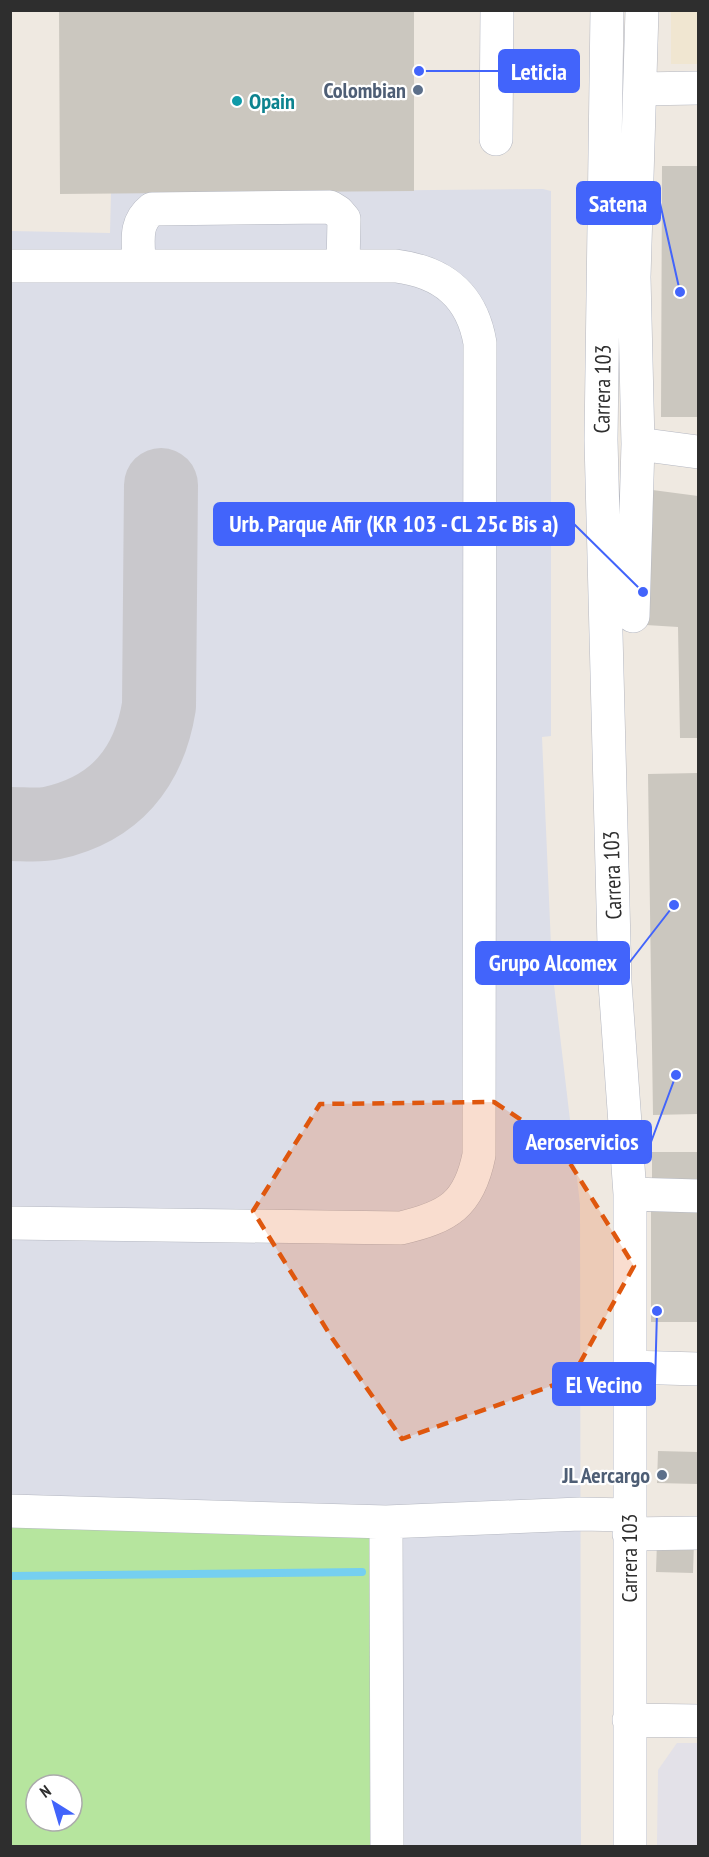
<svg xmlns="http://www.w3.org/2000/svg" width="709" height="1857" viewBox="0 0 709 1857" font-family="'PT Sans Narrow',sans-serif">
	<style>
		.industrial { fill: #e3e1e8 }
		.education { fill: #f0e6d1 }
		.airport { fill: #dcdee8; fill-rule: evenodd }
		.green { fill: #b6e59e; fill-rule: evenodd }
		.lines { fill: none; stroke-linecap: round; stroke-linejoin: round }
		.stream { stroke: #75cff0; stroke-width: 8 }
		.taxiway { stroke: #c9c8cc; stroke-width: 74 }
		.building { fill: #cbc7bf }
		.minor-casing { stroke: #b4b7c1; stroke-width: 34 }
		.minor { stroke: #fff; stroke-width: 33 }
		.marked { fill: #df570e; fill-opacity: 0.2; stroke: #df570e; stroke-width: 4.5; stroke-dasharray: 12 8; stroke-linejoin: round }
		.service-dot { fill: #5c6f8a; stroke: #fff; stroke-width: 2 }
		.culture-dot { fill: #0f9aa8; stroke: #fff; stroke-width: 2 }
		.labels { text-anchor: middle; stroke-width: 4.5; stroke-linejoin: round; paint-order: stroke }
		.service-label { font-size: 22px; font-weight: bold; fill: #4e5e75; stroke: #fff; text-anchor: end }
		.culture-label { font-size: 22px; font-weight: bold; fill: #0d838f; stroke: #fff; text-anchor: start }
		.street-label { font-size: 22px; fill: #2e2e2e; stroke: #fff }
		.leader { fill: none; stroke: #4264fb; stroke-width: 2 }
		.callout-dot { fill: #4264fb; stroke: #fff; stroke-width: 2 }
		.callout { fill: #4264fb; stroke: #4264fb; stroke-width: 2 }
		.callout-label { font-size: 24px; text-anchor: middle; font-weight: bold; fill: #fff }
	</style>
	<rect width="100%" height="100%" fill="#efe9e1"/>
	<path class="industrial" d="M 677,1743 L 698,1743 L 698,1846 L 657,1846 L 658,1770 Z"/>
	<path class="education" d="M 671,11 L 698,11 L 698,64 L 671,64 Z"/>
	<path class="airport" d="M 543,189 L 551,191 L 551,736 L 542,737 L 552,968 L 580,1204 L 581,1846 L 11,1846 L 11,231 L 110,233 L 111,193 ZM 36,1785 L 72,1785 L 72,1821 L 36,1821 Z"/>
	<path class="green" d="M 377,1525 L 378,1846 L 11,1846 L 10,1526 ZM 36,1785 L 72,1785 L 72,1821 L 36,1821 Z"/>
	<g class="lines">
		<path class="stream" d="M 10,1576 L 362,1572"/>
		<path class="taxiway" d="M 10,824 C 24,824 39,826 52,823 C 115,809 149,768 159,706 L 161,485"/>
	</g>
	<path class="building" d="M 59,10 L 414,10 L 414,191 L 60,194 Z
		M 662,166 L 698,166 L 698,417 L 661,417 Z
		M 645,489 L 698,496 L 698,738 L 680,738 L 678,627 L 646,625 L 643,531 L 652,533 L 653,514 L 645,512 Z
		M 698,773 L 698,1114 L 653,1115 L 648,774 Z
		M 652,1152 L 698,1152 L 698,1181 L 652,1181 Z
		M 698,1206 L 698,1322 L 651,1322 L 651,1207 Z
		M 658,1451 L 698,1452 L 698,1484 L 657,1483 Z
		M 657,1541 L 694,1542 L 693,1573 L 656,1572 Z"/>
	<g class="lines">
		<defs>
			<path id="minor" d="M 607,10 L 601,440 L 615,983 L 630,1194 L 630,1846
				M 640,89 L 698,88
				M 496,139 L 497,10
				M 139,265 C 139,243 133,224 152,209 L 330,207 L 338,212 L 344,219 L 343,266
				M 10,266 L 396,266 C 443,272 472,296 480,343 L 479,1155 C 469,1205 448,1217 401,1228 L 10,1223
				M 638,444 L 698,452
				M 633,616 L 638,444 L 634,277 L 642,10
				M 630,1194 L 698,1196
				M 629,1367 L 698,1369
				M 10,1511 L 386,1522 L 580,1514 L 629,1515
				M 386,1522 L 387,1846
				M 629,1534 L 698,1533
				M 629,1720 L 698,1721"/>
		</defs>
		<use href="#minor" class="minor-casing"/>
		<use href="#minor" class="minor"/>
	</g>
	<path class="marked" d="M 494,1102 L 558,1144 L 634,1266 L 571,1379 L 402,1439 L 332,1338 L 253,1211 L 320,1104 Z"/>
	<g class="service-dot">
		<circle cx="418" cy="90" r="6"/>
		<circle cx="662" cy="1475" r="6"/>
	</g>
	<circle class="culture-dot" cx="237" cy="101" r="6"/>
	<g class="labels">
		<g class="service-label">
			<text x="406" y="98">Colombian</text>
			<text x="650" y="1483">JL Aercargo</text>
		</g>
		<g class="culture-label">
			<text x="249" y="109">Opain</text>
		</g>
		<g class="street-label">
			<text transform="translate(602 389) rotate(-89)" y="8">Carrera 103</text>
			<text transform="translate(612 875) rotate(-92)" y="8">Carrera 103</text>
			<text transform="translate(629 1558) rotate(-90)" y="8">Carrera 103</text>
		</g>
	</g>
	<path class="leader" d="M419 71L499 71M680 292L660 203M643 592L574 524M674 905L629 963M676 1075L651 1142M657 1311L655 1384"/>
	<g class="callout-dot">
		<circle cx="419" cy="71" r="6"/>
		<circle cx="680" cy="292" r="6"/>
		<circle cx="643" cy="592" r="6"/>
		<circle cx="674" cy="905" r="6"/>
		<circle cx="676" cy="1075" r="6"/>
		<circle cx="657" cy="1311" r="6"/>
	</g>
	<g class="callout">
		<rect x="499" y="50" width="80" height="42" rx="6"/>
		<rect x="577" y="182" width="83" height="42" rx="6"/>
		<rect x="214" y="503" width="360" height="42" rx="6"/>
		<rect x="476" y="942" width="153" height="42" rx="6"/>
		<rect x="514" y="1121" width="137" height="42" rx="6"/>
		<rect x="553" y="1363" width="102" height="42" rx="6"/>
	</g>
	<g class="callout-label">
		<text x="539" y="80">Leticia</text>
		<text x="618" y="212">Satena</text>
		<text x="394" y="532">Urb. Parque Afir (KR 103 - CL 25c Bis a)</text>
		<text x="553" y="971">Grupo Alcomex</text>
		<text x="582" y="1150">Aeroservicios</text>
		<text x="604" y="1393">El Vecino</text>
	</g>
	<rect width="709" height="1857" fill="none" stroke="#2e2e2e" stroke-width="24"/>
	<g transform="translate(54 1803) rotate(323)"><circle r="28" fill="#ffffff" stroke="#ababab" stroke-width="1.5"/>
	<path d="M0-4.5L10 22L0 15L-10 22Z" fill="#4264fb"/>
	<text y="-9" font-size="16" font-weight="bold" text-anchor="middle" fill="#2e2e2e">N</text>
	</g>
</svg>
